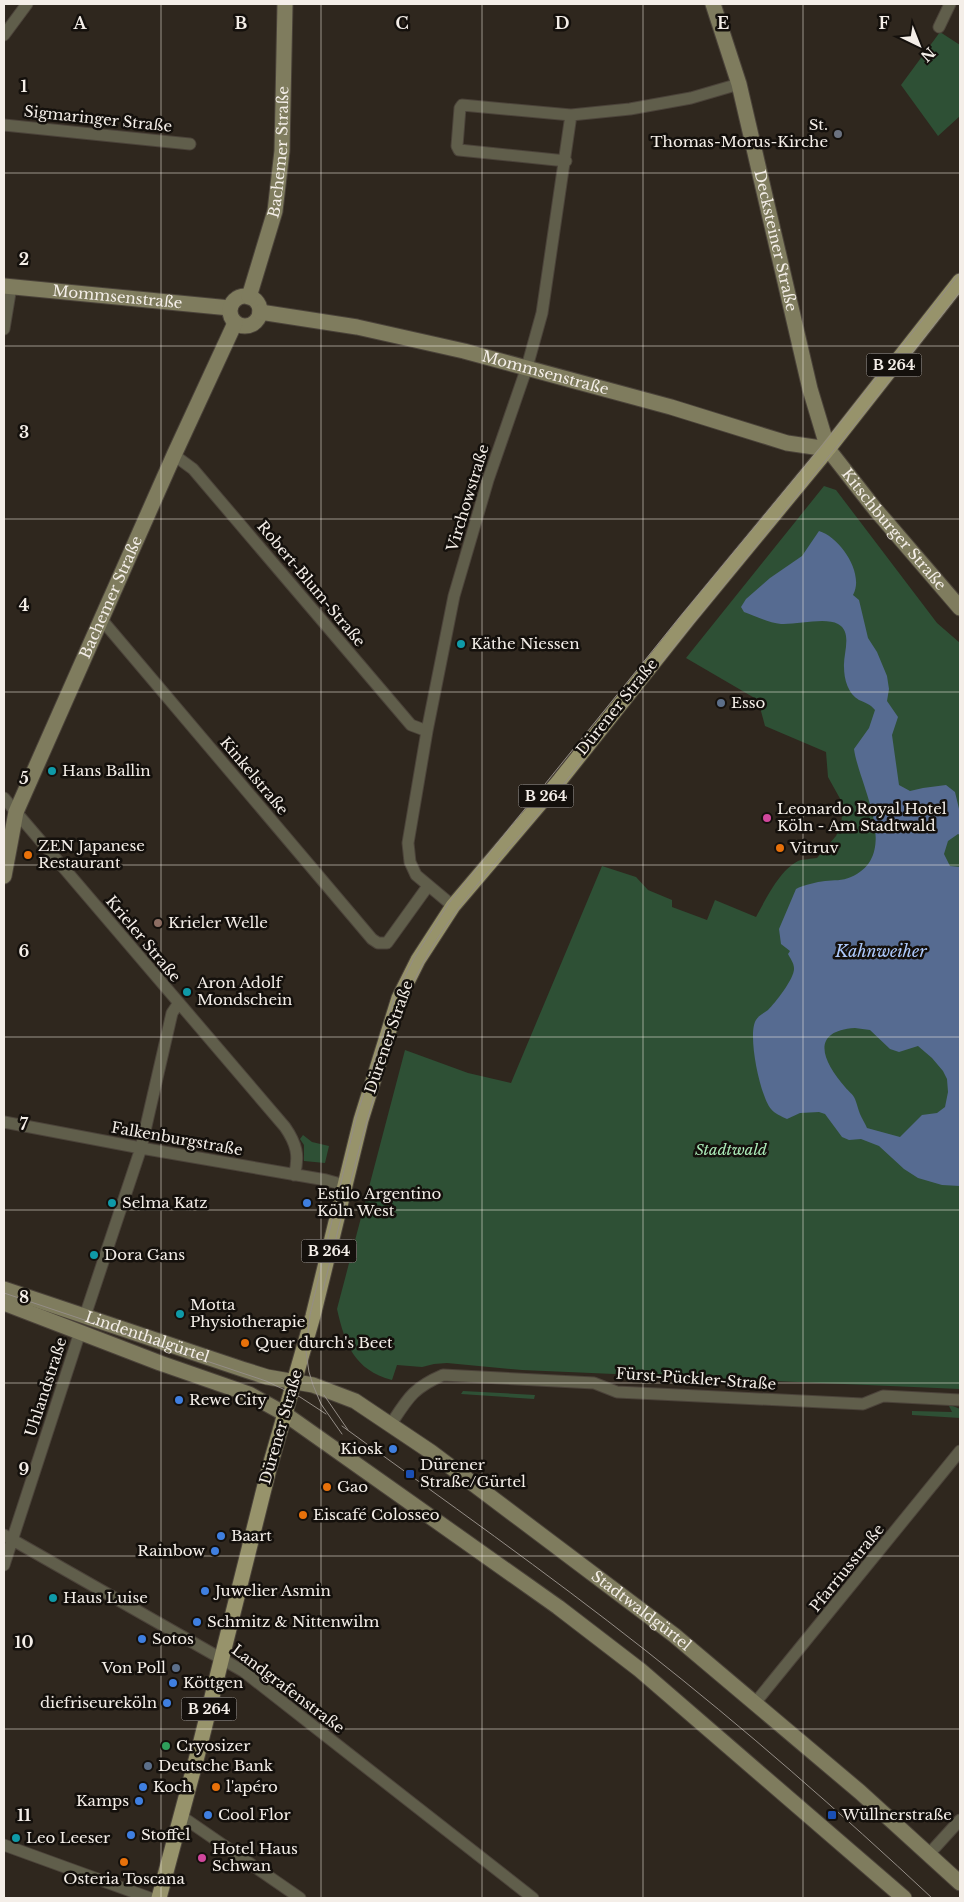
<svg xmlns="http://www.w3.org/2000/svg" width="964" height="1902" viewBox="0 0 964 1902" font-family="'Libre Baskerville',serif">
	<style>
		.green { fill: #2e5035 }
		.water { fill: #566b91; fill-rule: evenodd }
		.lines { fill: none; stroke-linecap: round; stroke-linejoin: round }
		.street-casing { stroke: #4b433a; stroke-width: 13 }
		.secondary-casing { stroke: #4b433a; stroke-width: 17 }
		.primary-casing { stroke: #4b433a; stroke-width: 17 }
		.street { stroke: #605e4b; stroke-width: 11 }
		.secondary { stroke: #7f7c5e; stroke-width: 15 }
		.primary { stroke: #97936b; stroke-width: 15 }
		.tram { stroke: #948d86; stroke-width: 1 }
		.grid { fill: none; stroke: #f4eee8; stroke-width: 1; stroke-opacity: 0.55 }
		.worship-dot { fill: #6b7280; stroke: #14100c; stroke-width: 2 }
		.culture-dot { fill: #0f9aa8; stroke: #14100c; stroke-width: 2 }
		.service-dot { fill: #5c6f8a; stroke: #14100c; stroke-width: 2 }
		.hotel-dot { fill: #d1479c; stroke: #14100c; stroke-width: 2 }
		.food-dot { fill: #e8710a; stroke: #14100c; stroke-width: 2 }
		.education-dot { fill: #8d6e63; stroke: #14100c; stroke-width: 2 }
		.shop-dot { fill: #3f7fe0; stroke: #14100c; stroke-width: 2 }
		.transit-dot { fill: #1a4fb4; stroke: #14100c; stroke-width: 2 }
		.leisure-dot { fill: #2e9e5b; stroke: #14100c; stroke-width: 2 }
		.labels { text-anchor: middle; stroke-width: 5; stroke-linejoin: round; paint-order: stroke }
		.shield { fill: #14100c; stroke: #b1aba6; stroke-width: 1 }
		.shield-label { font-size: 14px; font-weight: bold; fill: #f4eee8 }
		.street-label { font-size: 15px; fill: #f4eee8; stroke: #14100c }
		.poi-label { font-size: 15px; fill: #f4eee8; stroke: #14100c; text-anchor: start }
		.park-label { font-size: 15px; font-style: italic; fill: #adedba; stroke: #14100c }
		.water-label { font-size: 16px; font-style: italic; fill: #afcbfd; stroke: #14100c }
		.grid-label { font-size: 16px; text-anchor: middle; font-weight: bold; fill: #f4eee8; stroke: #14100c; stroke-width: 5; stroke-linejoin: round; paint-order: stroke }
	</style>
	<rect width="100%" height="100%" fill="#2f271e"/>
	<path class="green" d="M 940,32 L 960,45 L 960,116 L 938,136 L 901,85 Z
		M 824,486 L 836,490 L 937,623 L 960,643 L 960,1389 L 522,1370 L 447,1363 L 434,1364 L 422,1367 L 397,1365 L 392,1380 C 354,1370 345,1344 337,1309 L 405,1050 L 468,1073 L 511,1083 L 602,866 L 636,877 L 648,890 L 672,900 L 672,907 L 707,920 L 715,900 L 756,917 C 766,899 779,871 798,861 C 803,859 812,859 817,858 L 836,836 L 841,825 L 843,804 L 828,777 L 826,752 L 765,726 L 758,700 L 686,658 Z
		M 303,1135 L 312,1142 L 329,1146 L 325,1163 L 304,1161 L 304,1145 L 300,1139 Z
		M 463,1391 L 535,1395 L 534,1399 L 461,1394 Z
		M 948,1404 L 960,1409 L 960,1418 L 912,1415 L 912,1411 L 952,1412 Z"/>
	<path class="water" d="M 819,531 C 840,537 865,574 853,595 L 859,600 L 868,638 L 877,652 L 887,676 L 889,689 L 887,701 L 898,717 L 892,735 L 899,785 L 910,791 L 923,788 L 946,785 L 955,792 L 960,813 L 960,835 L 958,834 L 948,841 L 944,854 L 950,866 L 960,867 L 960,1186 L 942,1185 L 918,1178 L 904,1169 L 879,1146 L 861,1139 L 849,1140 L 842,1137 L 825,1114 L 819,1112 L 800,1113 L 787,1119 C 781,1116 775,1114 771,1109 C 760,1096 747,1034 756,1020 C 758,1016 764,1013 768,1010 C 775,1003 795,978 794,968 C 794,963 790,958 788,954 L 790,951 L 781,944 L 779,929 L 796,889 C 803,885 817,882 825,881 C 834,880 842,881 851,877 C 902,855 859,785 854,749 L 869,728 L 875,710 C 870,704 866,703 859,700 C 848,694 844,679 844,667 C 843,654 853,632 838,624 C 825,617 796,625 781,624 C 769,623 755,616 744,612 L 741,607 L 746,599 L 770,578 L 802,556 ZM 855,1028 L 870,1030 L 890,1049 L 899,1052 L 918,1046 L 932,1058 L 943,1071 L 947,1079 L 948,1092 L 945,1107 L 937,1113 L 922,1115 L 900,1137 L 867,1128 C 865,1123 862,1119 860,1114 C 858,1109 857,1104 855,1099 C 853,1094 848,1091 845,1087 C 823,1062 809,1031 855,1028 Z"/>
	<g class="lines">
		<defs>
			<path id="street" d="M 939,27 L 950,4
				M 4,35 L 27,4
				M 4,125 L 190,144
				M 566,161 L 459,150 L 457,146 L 460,108 L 462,105 L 571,115 L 630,109 L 691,98 L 739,84
				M 4,329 L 11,287
				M 174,455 L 193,469 L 411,725 L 427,731
				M 102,620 L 372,939 L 378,943 L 387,943 L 428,886
				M 4,798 L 285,1127 C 296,1143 300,1156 294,1175
				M 453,906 L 416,875 L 410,862 L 408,843 L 427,731 L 454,596 L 488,480 L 527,367 L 542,313 L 571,115
				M 4,1122 L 141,1148 L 326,1180 L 344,1185
				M 85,1316 L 141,1148 L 172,1013 L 178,1004
				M 391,1424 C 408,1398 413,1388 443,1375 L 594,1383 L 617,1392 L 863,1404 L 883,1396 L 960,1400
				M 4,1535 L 243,1671 L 533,1898
				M 4,1565 L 80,1332
				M 755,1703 L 960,1451
				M 181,1816 L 300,1898
				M 4,1845 L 150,1898
				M 929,1854 L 960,1820"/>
			<g id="secondary">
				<path id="s1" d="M 713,4 L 739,84 L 810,389 L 828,449 L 875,509 L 960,608"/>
				<path id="s2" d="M 4,286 L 230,308"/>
				<circle cx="245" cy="311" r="15"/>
				<path id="s3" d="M 249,297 L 275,211 L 282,151 L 285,4"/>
				<path id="s4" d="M 260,312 L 357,327 L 464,351 L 671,407 L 787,443 L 828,449"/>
				<path id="s5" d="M 4,876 L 16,812 L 174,455 L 235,323"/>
				<path id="s6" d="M 4,1289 L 242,1369 L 267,1377 L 313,1385 L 355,1401 L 431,1452 L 674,1635 L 860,1792 L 960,1883"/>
				<path d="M 4,1303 L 160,1363 L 249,1394 L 285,1414 L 558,1607 L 640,1670 L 904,1898"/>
			</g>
			<path id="primary" d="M 159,1898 L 200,1745 L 269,1469 L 313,1316 L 361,1120 L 399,998 L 418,960 L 453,906 L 560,780 L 688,619 L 828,449 L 960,281"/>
		</defs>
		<use href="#street" class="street-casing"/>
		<use href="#secondary" class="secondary-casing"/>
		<use href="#primary" class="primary-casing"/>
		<use href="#street" class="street"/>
		<use href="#secondary" class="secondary"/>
		<use href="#primary" class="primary"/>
		<path class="tram" d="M 323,1290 C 340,1222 357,1153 377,1086 C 389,1045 401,1004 421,967 C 457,897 518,842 566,781 C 696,617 831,457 960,292
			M 4,1293 L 266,1381 L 300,1397 L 326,1414
			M 324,1395 L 348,1430
			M 342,1426 C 444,1500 546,1572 645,1650 C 744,1728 840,1812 932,1898
			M 342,1434 L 321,1404 L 313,1385 L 309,1372 L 306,1352 L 310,1315 L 356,1118 L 395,996 L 414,958 L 449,903 L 679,618 L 825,442 L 960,273"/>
	</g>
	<path class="grid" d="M 161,4 L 161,1898M 321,4 L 321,1898M 482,4 L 482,1898M 643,4 L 643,1898M 803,4 L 803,1898M 4,173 L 960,173M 4,346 L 960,346M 4,519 L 960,519M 4,692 L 960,692M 4,865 L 960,865M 4,1037 L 960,1037M 4,1210 L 960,1210M 4,1383 L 960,1383M 4,1556 L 960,1556M 4,1729 L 960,1729"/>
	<circle class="worship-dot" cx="838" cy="134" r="5"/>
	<g class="culture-dot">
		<circle cx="461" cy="644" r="5"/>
		<circle cx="52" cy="771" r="5"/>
		<circle cx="187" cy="992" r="5"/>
		<circle cx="112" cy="1203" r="5"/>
		<circle cx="94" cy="1255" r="5"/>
		<circle cx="180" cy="1314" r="5"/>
		<circle cx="53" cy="1598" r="5"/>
		<circle cx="16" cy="1838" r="5"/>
	</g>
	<g class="service-dot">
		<circle cx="721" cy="703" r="5"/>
		<circle cx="176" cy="1668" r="5"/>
		<circle cx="148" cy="1766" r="5"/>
	</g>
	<g class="hotel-dot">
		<circle cx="767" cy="818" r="5"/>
		<circle cx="202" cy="1858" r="5"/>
	</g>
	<g class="food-dot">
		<circle cx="780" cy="848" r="5"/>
		<circle cx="28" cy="855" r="5"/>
		<circle cx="245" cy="1343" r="5"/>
		<circle cx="327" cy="1487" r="5"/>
		<circle cx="303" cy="1515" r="5"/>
		<circle cx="216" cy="1787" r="5"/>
		<circle cx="124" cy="1862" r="5"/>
	</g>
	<circle class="education-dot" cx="158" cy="923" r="5"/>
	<g class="shop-dot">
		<circle cx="307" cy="1203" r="5"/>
		<circle cx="179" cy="1400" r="5"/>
		<circle cx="393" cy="1449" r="5"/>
		<circle cx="221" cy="1536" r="5"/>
		<circle cx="215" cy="1551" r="5"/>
		<circle cx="205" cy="1591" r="5"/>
		<circle cx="197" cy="1622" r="5"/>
		<circle cx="142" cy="1639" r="5"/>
		<circle cx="173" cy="1683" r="5"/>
		<circle cx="167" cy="1703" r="5"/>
		<circle cx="143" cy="1787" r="5"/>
		<circle cx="139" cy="1801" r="5"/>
		<circle cx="208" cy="1815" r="5"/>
		<circle cx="131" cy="1835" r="5"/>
	</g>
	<g class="transit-dot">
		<rect x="405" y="1469" width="10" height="10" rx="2.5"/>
		<rect x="827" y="1810" width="10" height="10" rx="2.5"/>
	</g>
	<circle class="leisure-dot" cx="166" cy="1746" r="5"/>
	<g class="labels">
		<g class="shield">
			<rect x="866.5" y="353.5" width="55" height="23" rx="4"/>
			<rect x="518.5" y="784.5" width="55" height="23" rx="4"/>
			<rect x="301.5" y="1239.5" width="55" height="23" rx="4"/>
			<rect x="181.5" y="1697.5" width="55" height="23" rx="4"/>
		</g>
		<g class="shield-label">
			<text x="894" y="370">B 264</text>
			<text x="546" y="801">B 264</text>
			<text x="329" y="1256">B 264</text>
			<text x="209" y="1714">B 264</text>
		</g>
		<g class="street-label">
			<text transform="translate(98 119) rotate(6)" y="5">Sigmaringer Straße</text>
			<text dy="5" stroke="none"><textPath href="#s3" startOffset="149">Bachemer Straße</textPath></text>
			<text dy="5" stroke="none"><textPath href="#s1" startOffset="245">Decksteiner Straße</textPath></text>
			<text dy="5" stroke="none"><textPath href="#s2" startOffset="114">Mommsenstraße</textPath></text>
			<text dy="5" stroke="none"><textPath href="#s4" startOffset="292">Mommsenstraße</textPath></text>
			<text transform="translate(468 498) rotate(-73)" y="5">Virchowstraße</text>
			<text dy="5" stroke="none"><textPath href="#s1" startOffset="564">Kitschburger Straße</textPath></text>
			<text transform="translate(311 584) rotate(50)" y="5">Robert-Blum-Straße</text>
			<text dy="5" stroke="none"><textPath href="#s5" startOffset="300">Bachemer Straße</textPath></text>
			<text transform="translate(617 707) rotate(-51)" y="5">Dürener Straße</text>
			<text transform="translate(254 776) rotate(50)" y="5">Kinkelstraße</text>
			<text transform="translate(143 939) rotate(50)" y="5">Krieler Straße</text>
			<text transform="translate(389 1037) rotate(-71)" y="5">Dürener Straße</text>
			<text transform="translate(177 1139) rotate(10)" y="5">Falkenburgstraße</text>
			<text dy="5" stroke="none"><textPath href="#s6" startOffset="151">Lindenthalgürtel</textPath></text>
			<text transform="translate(696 1379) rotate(4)" y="5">Fürst-Pückler-Straße</text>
			<text transform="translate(46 1387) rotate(-72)" y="5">Uhlandstraße</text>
			<text transform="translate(281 1427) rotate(-74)" y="5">Dürener Straße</text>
			<text transform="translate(847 1568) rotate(-51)" y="5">Pfarriusstraße</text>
			<text dy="5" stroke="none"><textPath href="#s6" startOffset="724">Stadtwaldgürtel</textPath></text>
			<text transform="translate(288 1689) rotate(37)" y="5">Landgrafenstraße</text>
		</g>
		<g class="poi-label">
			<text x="828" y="130" text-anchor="end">St.<tspan x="828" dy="17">Thomas-Morus-Kirche</tspan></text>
			<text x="471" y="649">Käthe Niessen</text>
			<text x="731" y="708">Esso</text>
			<text x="62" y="776">Hans Ballin</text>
			<text x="777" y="814">Leonardo Royal Hotel<tspan x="777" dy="17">Köln - Am Stadtwald</tspan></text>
			<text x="38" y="851">ZEN Japanese<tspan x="38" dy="17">Restaurant</tspan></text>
			<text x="790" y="853">Vitruv</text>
			<text x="168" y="928">Krieler Welle</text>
			<text x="197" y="988">Aron Adolf<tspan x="197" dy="17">Mondschein</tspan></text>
			<text x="317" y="1199">Estilo Argentino<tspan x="317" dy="17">Köln West</tspan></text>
			<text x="122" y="1208">Selma Katz</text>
			<text x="104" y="1260">Dora Gans</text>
			<text x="190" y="1310">Motta<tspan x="190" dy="17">Physiotherapie</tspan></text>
			<text x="255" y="1348">Quer durch's Beet</text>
			<text x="189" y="1405">Rewe City</text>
			<text x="383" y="1454" text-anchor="end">Kiosk</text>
			<text x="420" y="1470">Dürener<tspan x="420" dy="17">Straße/Gürtel</tspan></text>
			<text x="337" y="1492">Gao</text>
			<text x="313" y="1520">Eiscafé Colosseo</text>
			<text x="231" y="1541">Baart</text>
			<text x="205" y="1556" text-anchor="end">Rainbow</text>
			<text x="215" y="1596">Juwelier Asmin</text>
			<text x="63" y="1603">Haus Luise</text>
			<text x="207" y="1627">Schmitz &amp; Nittenwilm</text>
			<text x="152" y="1644">Sotos</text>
			<text x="166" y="1673" text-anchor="end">Von Poll</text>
			<text x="183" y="1688">Köttgen</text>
			<text x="157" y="1708" text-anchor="end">diefriseureköln</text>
			<text x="176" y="1751">Cryosizer</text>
			<text x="158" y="1771">Deutsche Bank</text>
			<text x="153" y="1792">Koch</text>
			<text x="226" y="1792">l'apéro</text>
			<text x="129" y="1806" text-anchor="end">Kamps</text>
			<text x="218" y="1820">Cool Flor</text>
			<text x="842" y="1820">Wüllnerstraße</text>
			<text x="141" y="1840">Stoffel</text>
			<text x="26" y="1843">Leo Leeser</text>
			<text x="212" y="1854">Hotel Haus<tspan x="212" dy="17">Schwan</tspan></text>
			<text x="124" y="1884" text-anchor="middle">Osteria Toscana</text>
		</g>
		<g class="park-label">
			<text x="731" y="1155">Stadtwald</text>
		</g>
		<g class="water-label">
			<text x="881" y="957">Kahnweiher</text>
		</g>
	</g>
	<g class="grid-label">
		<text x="80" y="29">A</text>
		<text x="241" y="29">B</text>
		<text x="402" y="29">C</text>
		<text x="562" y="29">D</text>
		<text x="723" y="29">E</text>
		<text x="884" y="29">F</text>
		<text x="24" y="92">1</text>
		<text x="24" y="265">2</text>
		<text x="24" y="438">3</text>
		<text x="24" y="611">4</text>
		<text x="24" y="784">5</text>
		<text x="24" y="957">6</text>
		<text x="24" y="1130">7</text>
		<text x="24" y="1303">8</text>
		<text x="24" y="1475">9</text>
		<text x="24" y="1648">10</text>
		<text x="24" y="1821">11</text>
	</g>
	<rect width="964" height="1902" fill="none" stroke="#f4eee8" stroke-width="10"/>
	<g transform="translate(919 45) rotate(137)" stroke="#14100c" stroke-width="4" paint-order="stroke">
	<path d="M0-4L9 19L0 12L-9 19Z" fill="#f4eee8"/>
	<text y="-8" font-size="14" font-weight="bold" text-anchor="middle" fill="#f4eee8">N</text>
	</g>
</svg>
